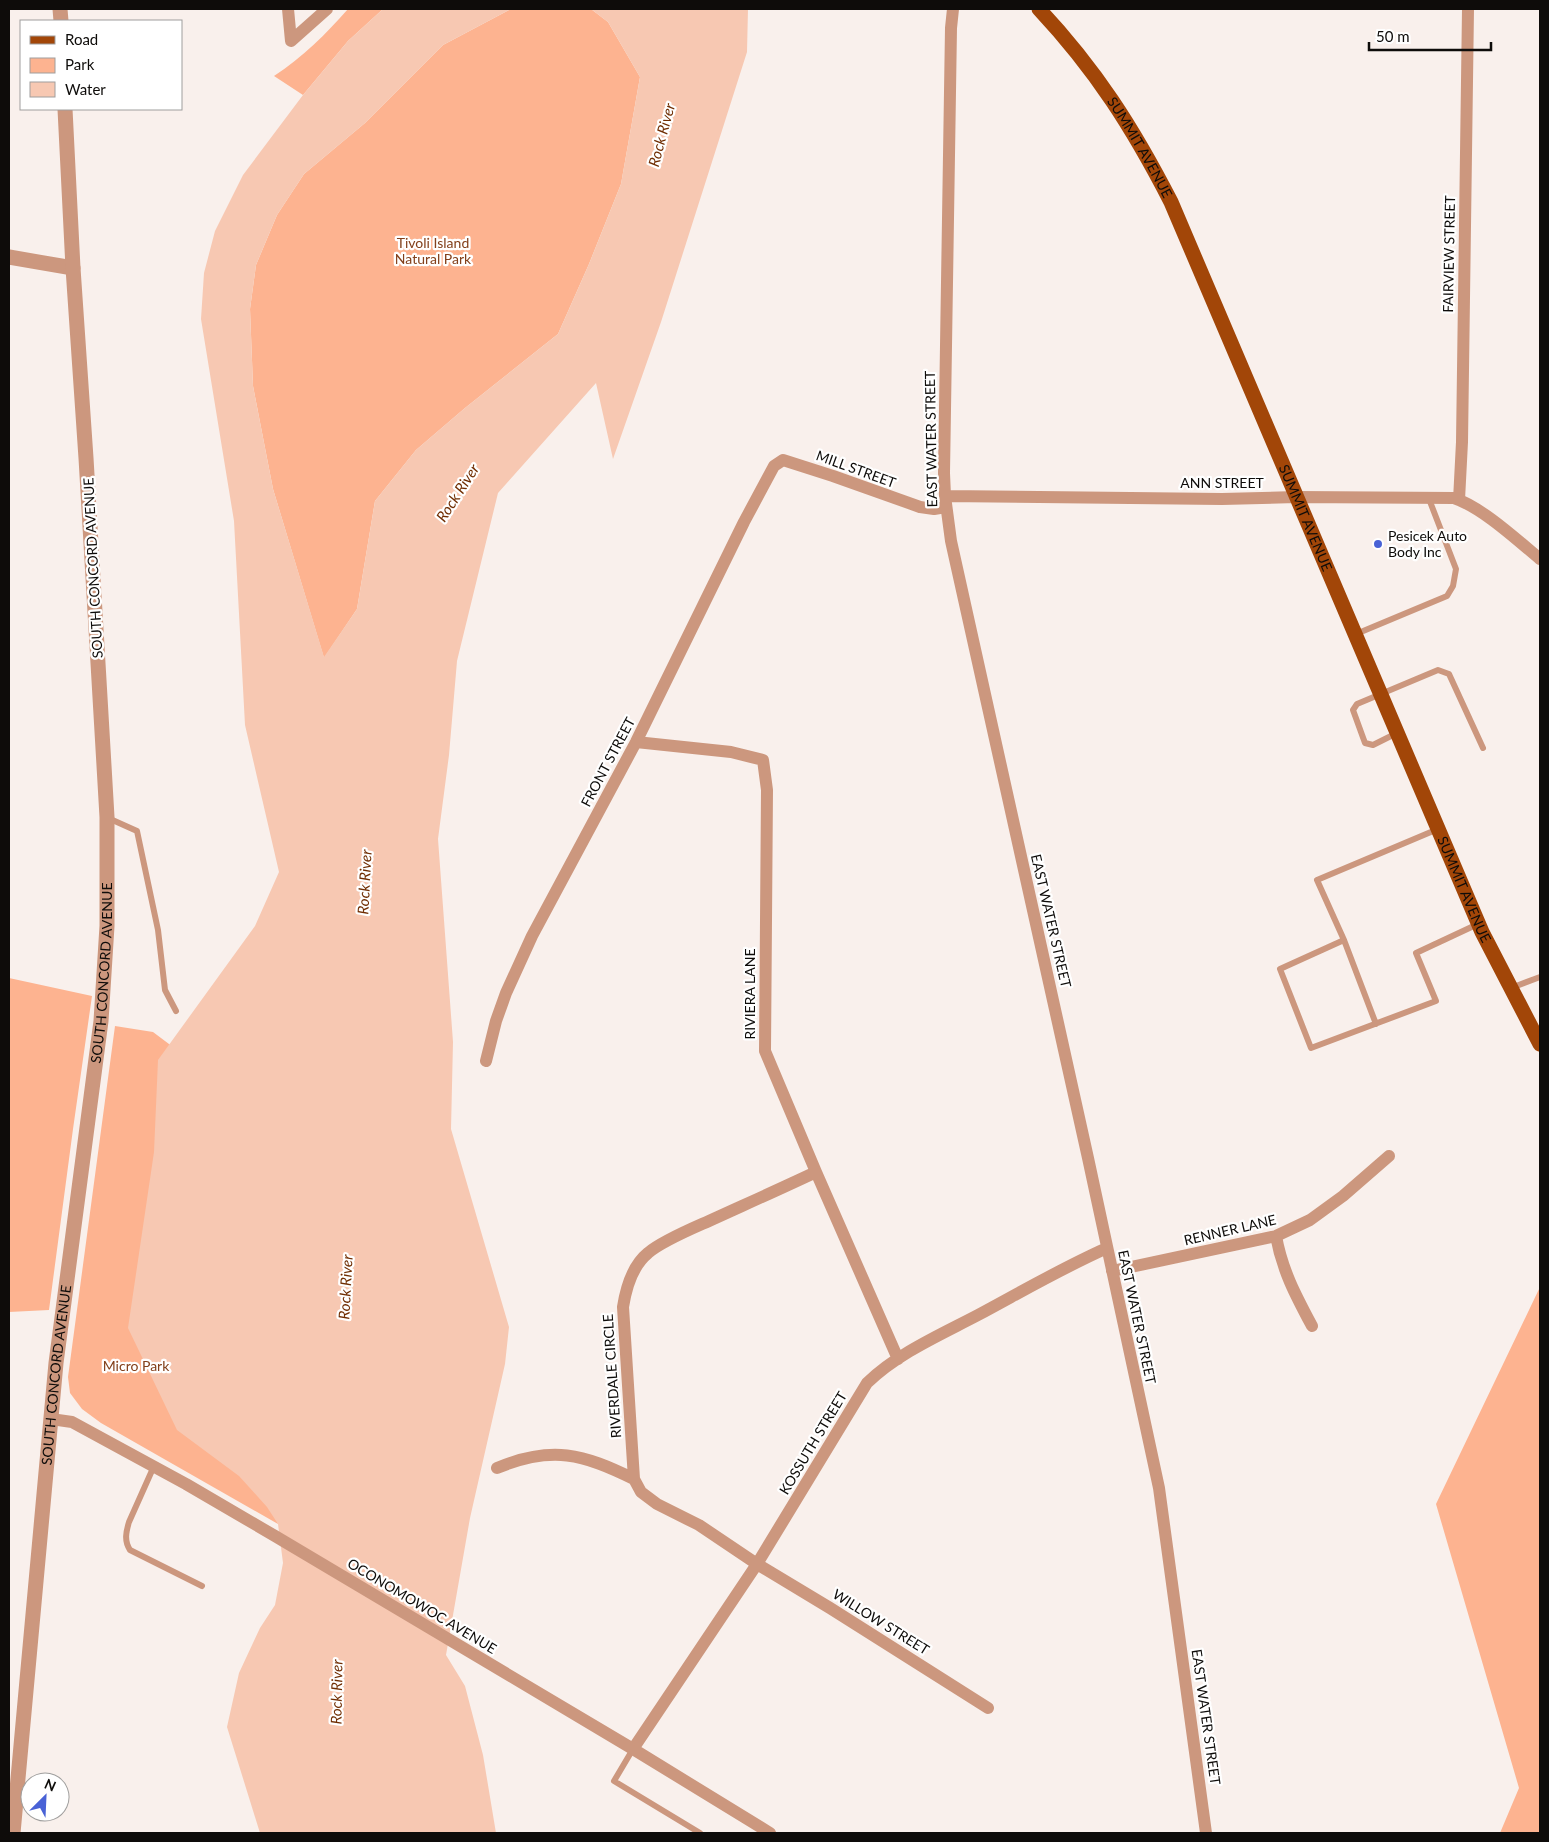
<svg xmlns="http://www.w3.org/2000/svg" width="1549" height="1842" viewBox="0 0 1549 1842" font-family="Lato,sans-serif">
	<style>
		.green { fill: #fdb390 }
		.water { fill: #f7c8b2 }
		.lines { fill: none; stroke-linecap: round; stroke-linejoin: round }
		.service { stroke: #cc977e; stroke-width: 6 }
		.minor { stroke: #cc977e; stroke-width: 12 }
		.tertiary { stroke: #cc977e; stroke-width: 15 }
		.primary { stroke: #a24608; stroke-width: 15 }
		.poi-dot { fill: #4962d6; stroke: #fff; stroke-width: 2 }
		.labels { text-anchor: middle; stroke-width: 4.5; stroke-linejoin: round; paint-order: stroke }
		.street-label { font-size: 14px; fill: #0e0c0a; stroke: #fff }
		.park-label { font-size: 14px; fill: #83401b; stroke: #fff }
		.poi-label { font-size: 14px; fill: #0e0c0a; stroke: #fff; text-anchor: start }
		.water-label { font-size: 15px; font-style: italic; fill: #702e03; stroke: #fff }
	</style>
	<rect width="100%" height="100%" fill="#f9f0ec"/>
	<path class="green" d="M 348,9 L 383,9 L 348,41 L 303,95 L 274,76 C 303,57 326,34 348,9 Z
		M 515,9 L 591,9 L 608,22 L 640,77 L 621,184 L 589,264 L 558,334 L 465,408 L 416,450 L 375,501 L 357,609 L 324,658 L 273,489 L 253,386 L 250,309 L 256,265 L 277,215 L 304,174 L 365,123 L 443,45 L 509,10 Z
		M 9,978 L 92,996 L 73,1129 L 49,1310 L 9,1312 Z
		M 115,1026 L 153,1032 L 185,1056 L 278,1524 L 101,1423 L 82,1409 L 70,1393 L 68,1377 Z
		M 1540,1287 L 1540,1833 L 1500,1833 L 1519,1788 L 1436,1504 Z"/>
	<path class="water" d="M 383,9 L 515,9 L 509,10 L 443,45 L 365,123 L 304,174 L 277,215 L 256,265 L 250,309 L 253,386 L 273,489 L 324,657 L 357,609 L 375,501 L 416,450 L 465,408 L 558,334 L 589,264 L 621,184 L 640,77 L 608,22 L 591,9 L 748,9 L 747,52 L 661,322 L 613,459 L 596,383 L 498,493 L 457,661 L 449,755 L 438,839 L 453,1042 L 451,1129 L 509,1327 L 505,1364 L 470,1518 L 446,1655 L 465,1686 L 483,1755 L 496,1833 L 260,1833 L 227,1727 L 239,1673 L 260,1628 L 275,1605 L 283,1563 L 278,1524 L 267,1507 L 239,1476 L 177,1430 L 128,1328 L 154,1152 L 158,1060 L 255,926 L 279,872 L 245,725 L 234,521 L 201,319 L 204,273 L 215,231 L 243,175 L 303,95 L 348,41 Z"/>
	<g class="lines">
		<path class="service" d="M 1356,634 L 1447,596 L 1453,586 L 1456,569 L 1429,499
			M 1397,733 L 1373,745 L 1365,743 L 1353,710 L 1357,704 L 1438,670 L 1449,674 L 1483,748
			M 108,818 L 137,831 L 158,930 L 165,990 L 176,1011
			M 1344,940 L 1280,969 L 1311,1048 L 1436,1001 L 1416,953 L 1478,924
			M 1511,988 L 1540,977
			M 1376,1024 L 1344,940 L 1317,880 L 1438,829
			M 154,1466 L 129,1522 C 126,1532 124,1541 130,1550 L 202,1586
			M 633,1749 L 614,1781 L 700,1833"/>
		<path class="minor" d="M 288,9 L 291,41 L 327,9
			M 953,9 L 951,28 L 944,473 L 945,496 L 951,541 L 1088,1158 L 1159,1488 L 1206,1833
			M 945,496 L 1222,499 L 1296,497 L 1454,498 C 1483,508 1517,540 1540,559
			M 1459,500 L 1462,442 L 1468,9
			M 636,742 L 731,752 L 763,760 L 767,790 L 765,1051 L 816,1172 L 898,1359
			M 486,1061 L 496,1021 L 506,993 L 532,936 L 636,742 L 744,522 L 774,466 L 783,460 L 833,476 L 920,507 L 934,509 L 946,507
			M 816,1172 C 780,1189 744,1205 709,1221 C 691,1229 662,1241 648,1253 C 632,1266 626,1288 623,1307 L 634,1479 L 641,1492 L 657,1504 L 699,1525 L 757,1564 L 830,1608 L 988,1708
			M 1276,1236 C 1282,1270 1296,1296 1312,1326
			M 1112,1271 L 1276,1236 L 1310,1220 L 1343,1196 L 1389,1156
			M 51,1419 L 72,1422 L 186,1484 L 275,1536 L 633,1749 L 770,1833
			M 497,1468 C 552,1445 583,1454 634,1479
			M 633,1749 L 757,1564 L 867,1383 C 898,1353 940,1335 978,1315 C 1021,1292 1062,1268 1107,1248"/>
		<g class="tertiary">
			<path d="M 60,9 L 61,21"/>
			<path d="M 9,257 L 73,268"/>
			<path id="s1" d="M 13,1833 L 56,1363 L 101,1021 L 107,926 L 107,817 L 86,458 L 73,268 L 65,109"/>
		</g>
		<path class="primary" id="s2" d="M 1039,9 C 1096,70 1133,128 1171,202 L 1482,932 L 1540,1044"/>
	</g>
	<circle class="poi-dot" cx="1378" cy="544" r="5"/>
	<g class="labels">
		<g class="street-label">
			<text dy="5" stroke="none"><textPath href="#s2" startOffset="172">SUMMIT AVENUE</textPath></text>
			<text transform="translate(1449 254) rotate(-89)" y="5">FAIRVIEW STREET</text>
			<text transform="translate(931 439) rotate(-91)" y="5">EAST WATER STREET</text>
			<text transform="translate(856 469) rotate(20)" y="5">MILL STREET</text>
			<text x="1222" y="488">ANN STREET</text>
			<text dy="5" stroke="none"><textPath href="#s2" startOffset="578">SUMMIT AVENUE</textPath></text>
			<text transform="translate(93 568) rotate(-93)" y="5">SOUTH CONCORD AVENUE</text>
			<text transform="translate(608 762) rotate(-62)" y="5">FRONT STREET</text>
			<text dy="5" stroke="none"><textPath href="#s2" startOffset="982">SUMMIT AVENUE</textPath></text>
			<text transform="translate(1051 921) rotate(77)" y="5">EAST WATER STREET</text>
			<text dy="5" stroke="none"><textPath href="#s1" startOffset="865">SOUTH CONCORD AVENUE</textPath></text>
			<text transform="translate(750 994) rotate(-90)" y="5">RIVIERA LANE</text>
			<text transform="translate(1230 1230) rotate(-13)" y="5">RENNER LANE</text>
			<text transform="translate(1137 1317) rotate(78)" y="5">EAST WATER STREET</text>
			<text dy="5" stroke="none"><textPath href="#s1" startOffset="460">SOUTH CONCORD AVENUE</textPath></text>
			<text transform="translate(612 1376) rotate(-94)" y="5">RIVERDALE CIRCLE</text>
			<text transform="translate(813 1443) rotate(-59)" y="5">KOSSUTH STREET</text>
			<text transform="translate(422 1606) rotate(31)" y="5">OCONOMOWOC AVENUE</text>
			<text transform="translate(881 1622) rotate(32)" y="5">WILLOW STREET</text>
			<text transform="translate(1206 1717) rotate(82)" y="5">EAST WATER STREET</text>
		</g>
		<g class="park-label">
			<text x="433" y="248">Tivoli Island<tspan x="433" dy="16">Natural Park</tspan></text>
			<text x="136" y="1371">Micro Park</text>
		</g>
		<g class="poi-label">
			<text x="1388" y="541">Pesicek Auto<tspan x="1388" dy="16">Body Inc</tspan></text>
		</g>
		<g class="water-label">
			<text transform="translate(662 135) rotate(-75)" y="5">Rock River</text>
			<text transform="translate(458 493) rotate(-57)" y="5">Rock River</text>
			<text transform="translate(365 882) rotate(-87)" y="5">Rock River</text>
			<text transform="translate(346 1287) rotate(-87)" y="5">Rock River</text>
			<text transform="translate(337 1692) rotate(-89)" y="5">Rock River</text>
		</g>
	</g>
	<rect width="1549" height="1842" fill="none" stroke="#0e0c0a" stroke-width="20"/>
	<rect x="20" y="20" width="162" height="90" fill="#ffffff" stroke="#9f9e9d"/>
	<rect x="30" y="36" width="25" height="8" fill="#a24608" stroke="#9f9e9d"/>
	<text x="65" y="45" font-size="15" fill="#0e0c0a">Road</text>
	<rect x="30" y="58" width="25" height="15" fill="#fdb390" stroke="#9f9e9d"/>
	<text x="65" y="70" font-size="15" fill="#0e0c0a">Park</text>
	<rect x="30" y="82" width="25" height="15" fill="#f7c8b2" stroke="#9f9e9d"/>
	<text x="65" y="95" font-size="15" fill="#0e0c0a">Water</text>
	<g transform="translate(45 1797) rotate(24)"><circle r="24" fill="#ffffff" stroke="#9f9e9d"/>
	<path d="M0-4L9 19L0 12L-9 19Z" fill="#4962d6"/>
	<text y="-8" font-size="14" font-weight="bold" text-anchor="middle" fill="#0e0c0a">N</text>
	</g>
	<path d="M1369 42v8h122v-8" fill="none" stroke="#0e0c0a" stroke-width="2.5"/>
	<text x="1376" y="42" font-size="15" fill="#0e0c0a" stroke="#ffffff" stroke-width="4" paint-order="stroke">50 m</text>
</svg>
